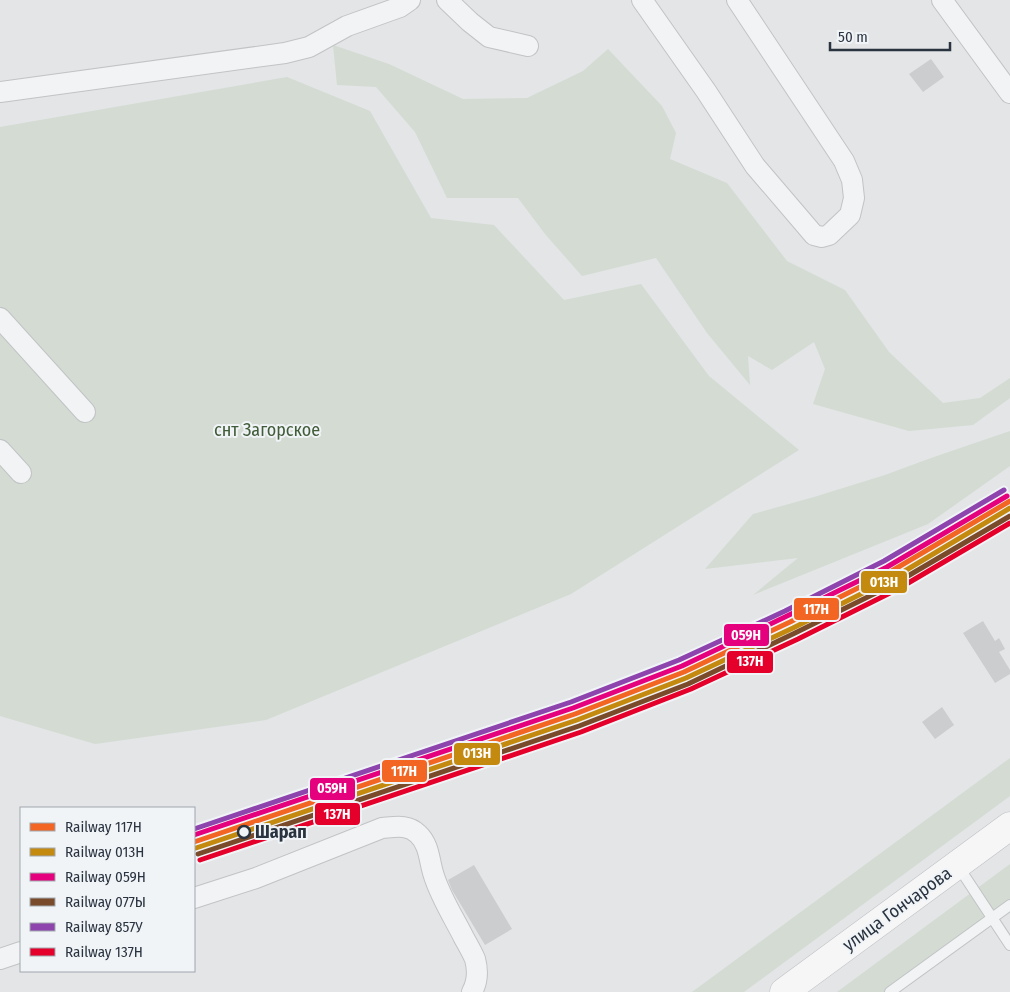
<svg xmlns="http://www.w3.org/2000/svg" width="1010" height="992" viewBox="0 0 1010 992" font-family="'Fira Sans Condensed',sans-serif">
	<style>
		.green { fill: #d4dbd3 }
		.building { fill: #cbcdcf }
		.lines { fill: none; stroke-linecap: round; stroke-linejoin: round }
		.service-casing { stroke: #c1c3c5; stroke-width: 12 }
		.minor-casing { stroke: #c1c3c5; stroke-width: 22 }
		.primary-casing { stroke: #c0c2c5; stroke-width: 29 }
		.service { stroke: #f2f3f5; stroke-width: 10 }
		.minor { stroke: #f2f3f5; stroke-width: 20 }
		.primary { stroke: #f6f6f7; stroke-width: 28 }
		.rail-1-casing { stroke: #f1f4f7; stroke-width: 9 }
		.rail-2-casing { stroke: #f1f4f7; stroke-width: 9 }
		.rail-3-casing { stroke: #f1f4f7; stroke-width: 9 }
		.rail-4-casing { stroke: #f1f4f7; stroke-width: 9 }
		.rail-5-casing { stroke: #f1f4f7; stroke-width: 9 }
		.rail-6-casing { stroke: #f1f4f7; stroke-width: 9 }
		.rail-1 { stroke: #f26522; stroke-width: 5 }
		.rail-2 { stroke: #c48a10; stroke-width: 5 }
		.rail-3 { stroke: #e5007d; stroke-width: 5 }
		.rail-4 { stroke: #7a4b2a; stroke-width: 5 }
		.rail-5 { stroke: #8e44ad; stroke-width: 5 }
		.rail-6 { stroke: #e4002b; stroke-width: 5 }
		.stop-dot { fill: #f1f4f7; stroke: #2a3440; stroke-width: 2.5 }
		.labels { text-anchor: middle; stroke-width: 4; stroke-linejoin: round; paint-order: stroke }
		.park-label { font-size: 18px; fill: #415c38; stroke: #f1f4f7 }
		.stop-label { font-size: 18px; font-weight: bold; fill: #2a3440; stroke: #f1f4f7; text-anchor: start }
		.street-label { font-size: 18px; fill: #2a3440; stroke: #f1f4f7 }
		.line-badge { stroke: #f1f4f7; stroke-width: 2 }
		.badge-label { font-size: 14px; text-anchor: middle; font-weight: bold; fill: #fff }
	</style>
	<rect width="100%" height="100%" fill="#e3e5e7"/>
	<path class="green" d="M 333,45 L 389,64 L 463,99 L 527,98 L 583,71 L 608,49 L 662,106 L 676,133 L 670,159 L 727,183 L 787,261 L 845,290 L 889,352 L 943,403 L 980,398 L 1010,378 L 1010,398 L 973,425 L 909,431 L 813,404 L 825,369 L 814,342 L 772,370 L 748,356 L 750,385 L 707,333 L 656,258 L 582,276 L 545,234 L 518,198 L 447,198 L 415,132 L 376,87 L 337,85 Z
		M 287,77 L 370,111 L 431,218 L 494,225 L 564,300 L 641,284 L 709,376 L 799,450 L 571,594 L 266,720 L 95,744 L 0,716 L 0,127 Z
		M 1010,431 L 1010,466 L 928,524 L 753,595 L 798,558 L 705,569 L 753,514 L 814,497 L 885,475 L 931,458 Z
		M 1010,758 L 1010,796 L 744,992 L 692,992 Z
		M 1010,864 L 1010,899 L 884,992 L 837,992 Z"/>
	<path class="building" d="M 931,59 L 944,77 L 923,92 L 909,74 Z
		M 983,621 L 995,641 L 999,638 L 1005,649 L 999,652 L 1010,670 L 1010,674 L 995,683 L 963,633 Z
		M 942,707 L 954,725 L 935,739 L 922,722 Z
		M 474,865 L 512,929 L 485,945 L 452,890 L 448,880 Z"/>
	<g class="lines">
		<defs>
			<path id="service" d="M 958,866 L 1010,945
				M 890,992 L 1010,905"/>
			<path id="minor" d="M 447,0 L 470,22 L 489,37 L 528,46
				M 642,0 L 706,91 L 755,166 L 814,235 L 822,237 L 829,235 L 850,215 L 854,198 L 852,180 L 844,161 L 737,0
				M 942,0 L 1010,93
				M 0,92 L 285,53 L 309,47 L 347,26 L 400,7 L 410,0
				M 0,318 L 85,412
				M 0,450 L 21,473
				M 194,898 L 256,878 L 382,828 C 395,827 408,824 418,834 C 430,845 429,862 434,876 C 441,898 454,918 464,938 C 468,945 472,952 475,959 C 478,970 478,981 472,992
				M 0,959 L 21,952"/>
			<path id="primary" d="M 784,992 L 1010,826"/>
		</defs>
		<use href="#service" class="service-casing"/>
		<use href="#minor" class="minor-casing"/>
		<use href="#primary" class="primary-casing"/>
		<use href="#service" class="service"/>
		<use href="#minor" class="minor"/>
		<use href="#primary" class="primary"/>
		<defs>
			<path id="rail-1" d="M 194,842 L 575,714 L 684,672 L 790,622 L 890,572 L 1010,501"/>
			<path id="rail-2" d="M 196,848 L 577,720 L 686,678 L 793,628 L 893,578 L 1010,508"/>
			<path id="rail-3" d="M 194,835 L 573,708 L 682,666 L 787,616 L 887,567 L 1007,496"/>
			<path id="rail-4" d="M 198,854 L 579,726 L 688,684 L 795,633 L 896,583 L 1010,516"/>
			<path id="rail-5" d="M 194,829 L 571,702 L 679,660 L 785,611 L 884,561 L 1004,490"/>
			<path id="rail-6" d="M 200,860 L 581,732 L 691,689 L 798,639 L 898,589 L 1010,523"/>
		</defs>
		<use href="#rail-1" class="rail-1-casing"/>
		<use href="#rail-2" class="rail-2-casing"/>
		<use href="#rail-3" class="rail-3-casing"/>
		<use href="#rail-4" class="rail-4-casing"/>
		<use href="#rail-5" class="rail-5-casing"/>
		<use href="#rail-6" class="rail-6-casing"/>
		<use href="#rail-1" class="rail-1"/>
		<use href="#rail-2" class="rail-2"/>
		<use href="#rail-3" class="rail-3"/>
		<use href="#rail-4" class="rail-4"/>
		<use href="#rail-5" class="rail-5"/>
		<use href="#rail-6" class="rail-6"/>
	</g>
	<circle class="stop-dot" cx="244" cy="832" r="6"/>
	<g class="labels">
		<g class="park-label">
			<text x="267" y="436">снт Загорское</text>
		</g>
		<g class="stop-label">
			<text x="255" y="838">Шарап</text>
		</g>
		<g class="street-label">
			<text transform="translate(897 909) rotate(-36)" y="6">улица Гончарова</text>
		</g>
	</g>
	<g class="line-badge">
		<rect x="860" y="570" width="48" height="24" rx="5" fill="#c48a10"/>
		<rect x="793" y="597" width="47" height="24" rx="5" fill="#f26522"/>
		<rect x="723" y="623" width="47" height="24" rx="5" fill="#e5007d"/>
		<rect x="726" y="650" width="48" height="24" rx="5" fill="#e4002b"/>
		<rect x="453" y="742" width="48" height="24" rx="5" fill="#c48a10"/>
		<rect x="381" y="759" width="47" height="24" rx="5" fill="#f26522"/>
		<rect x="309" y="777" width="47" height="24" rx="5" fill="#e5007d"/>
		<rect x="314" y="802" width="47" height="24" rx="5" fill="#e4002b"/>
	</g>
	<g class="badge-label">
		<text x="884" y="587">013Н</text>
		<text x="816" y="614">117Н</text>
		<text x="746" y="640">059Н</text>
		<text x="750" y="666">137Н</text>
		<text x="477" y="758">013Н</text>
		<text x="404" y="776">117Н</text>
		<text x="332" y="793">059Н</text>
		<text x="337" y="819">137Н</text>
	</g>
	<rect x="20" y="807" width="175" height="165" fill="#f1f4f7" stroke="#a1a7ae"/>
	<rect x="30" y="823" width="25" height="8" fill="#f26522" stroke="#a1a7ae"/>
	<text x="65" y="832" font-size="15" fill="#2a3440">Railway 117Н</text>
	<rect x="30" y="848" width="25" height="8" fill="#c48a10" stroke="#a1a7ae"/>
	<text x="65" y="857" font-size="15" fill="#2a3440">Railway 013Н</text>
	<rect x="30" y="873" width="25" height="8" fill="#e5007d" stroke="#a1a7ae"/>
	<text x="65" y="882" font-size="15" fill="#2a3440">Railway 059Н</text>
	<rect x="30" y="898" width="25" height="8" fill="#7a4b2a" stroke="#a1a7ae"/>
	<text x="65" y="907" font-size="15" fill="#2a3440">Railway 077Ы</text>
	<rect x="30" y="923" width="25" height="8" fill="#8e44ad" stroke="#a1a7ae"/>
	<text x="65" y="932" font-size="15" fill="#2a3440">Railway 857У</text>
	<rect x="30" y="948" width="25" height="8" fill="#e4002b" stroke="#a1a7ae"/>
	<text x="65" y="957" font-size="15" fill="#2a3440">Railway 137Н</text>
	<path d="M830 42v8h120v-8" fill="none" stroke="#2a3440" stroke-width="2.5"/>
	<text x="838" y="42" font-size="15" fill="#2a3440" stroke="#f1f4f7" stroke-width="4" paint-order="stroke">50 m</text>
</svg>
